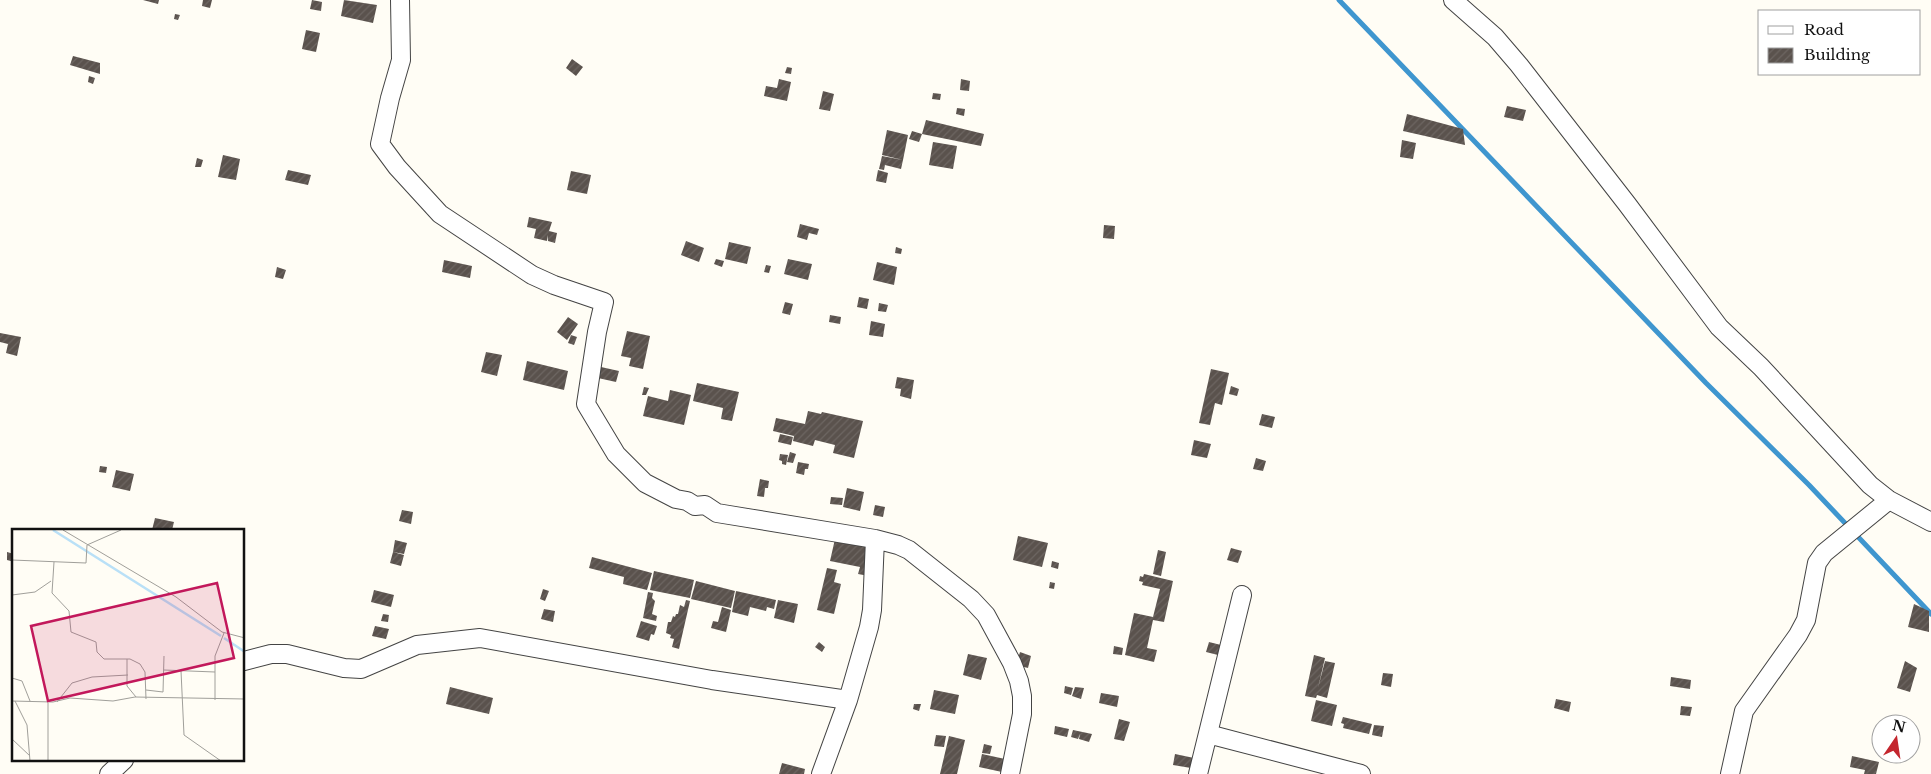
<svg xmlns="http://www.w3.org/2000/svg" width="1931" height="774" viewBox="0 0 1931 774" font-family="'Libre Baskerville',serif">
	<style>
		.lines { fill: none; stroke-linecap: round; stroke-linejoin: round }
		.stream { stroke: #3f96cf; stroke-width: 5 }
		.building { fill: url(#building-hatch) }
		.street-casing { stroke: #444; stroke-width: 20 }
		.street { stroke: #fff; stroke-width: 18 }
		.inset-river { fill: none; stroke: #b9e0f7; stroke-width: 2.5 }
		.inset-road { fill: none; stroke: #a09f9a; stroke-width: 1 }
		.view { fill: #c2185b; fill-opacity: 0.15; stroke: #c2185b; stroke-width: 2.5 }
		.inset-edge { fill: none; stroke: #111; stroke-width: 2.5 }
	</style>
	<defs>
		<pattern id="building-hatch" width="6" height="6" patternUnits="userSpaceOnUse" patternTransform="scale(1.25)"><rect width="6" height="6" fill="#5a524d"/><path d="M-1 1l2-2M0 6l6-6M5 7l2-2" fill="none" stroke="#6d6662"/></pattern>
	</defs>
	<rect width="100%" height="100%" fill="#fffdf5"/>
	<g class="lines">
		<path class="stream" d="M 1339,0 L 1706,383 L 1809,485 L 1931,614"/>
	</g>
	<path class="building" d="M 143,0 L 159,0 L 158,4 Z
		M 203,0 L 212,0 L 210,8 L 202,6 Z
		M 312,0 L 322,2 L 321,11 L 310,9 Z
		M 344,0 L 377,5 L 373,23 L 341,16 Z
		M 175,14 L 180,15 L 178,20 L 174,19 Z
		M 306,30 L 320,33 L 316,52 L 302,49 Z
		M 73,56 L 100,63 L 100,74 L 70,65 Z
		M 572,59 L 583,67 L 576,76 L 566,68 Z
		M 787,67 L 792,68 L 791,74 L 785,73 Z
		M 89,76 L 95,78 L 93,84 L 88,82 Z
		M 779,79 L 791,82 L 787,101 L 764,96 L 766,86 L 777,88 Z
		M 961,79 L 970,81 L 969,91 L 960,90 Z
		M 823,91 L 834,94 L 830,111 L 819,109 Z
		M 933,93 L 941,94 L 940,100 L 932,99 Z
		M 1507,106 L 1526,110 L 1523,121 L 1504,117 Z
		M 957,108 L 965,109 L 964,116 L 956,114 Z
		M 1407,114 L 1463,129 L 1465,145 L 1403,131 Z
		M 926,120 L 984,134 L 981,146 L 922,134 L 919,142 L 909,139 L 912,131 L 922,134 Z
		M 887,130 L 908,135 L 903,160 L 882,155 Z
		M 1402,140 L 1416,143 L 1413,159 L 1400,157 Z
		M 933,142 L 957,146 L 953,169 L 929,165 Z
		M 223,155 L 240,159 L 236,180 L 218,177 Z
		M 882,156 L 903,160 L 901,169 L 885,165 L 884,170 L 879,169 Z
		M 197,158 L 203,160 L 201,167 L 195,167 Z
		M 288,170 L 311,175 L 308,185 L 285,180 Z
		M 878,170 L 888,173 L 886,183 L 876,181 Z
		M 571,171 L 591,175 L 587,194 L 567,190 Z
		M 529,217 L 552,222 L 549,231 L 557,233 L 555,243 L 548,241 L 548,235 L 547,241 L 534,238 L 536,229 L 527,227 Z
		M 800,224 L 819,229 L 817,235 L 809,233 L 807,240 L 797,237 Z
		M 1104,225 L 1115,226 L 1114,239 L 1103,238 Z
		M 686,241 L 704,248 L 699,262 L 681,255 Z
		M 729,242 L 751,247 L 747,264 L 725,259 Z
		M 896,247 L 902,249 L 901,254 L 895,253 Z
		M 716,259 L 724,261 L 722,267 L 714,264 Z
		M 788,259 L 812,264 L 808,280 L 784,274 Z
		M 444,260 L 472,266 L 470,278 L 442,272 Z
		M 877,262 L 897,267 L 894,285 L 873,280 Z
		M 766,265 L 771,266 L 769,273 L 764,272 Z
		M 277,267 L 286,270 L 283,279 L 275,277 Z
		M 859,297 L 869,299 L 867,309 L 857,307 Z
		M 785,302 L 793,304 L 790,315 L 782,313 Z
		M 879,303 L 888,305 L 886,312 L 878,311 Z
		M 830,315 L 841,317 L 840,324 L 829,322 Z
		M 568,317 L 578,324 L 567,340 L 557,332 Z
		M 871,321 L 885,324 L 883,337 L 869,335 Z
		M 627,331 L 650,336 L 643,369 L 629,366 L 631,358 L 621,356 Z
		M 0,333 L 21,337 L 17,356 L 6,353 L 8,344 L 0,342 Z
		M 571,335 L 577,337 L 574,345 L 568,343 Z
		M 486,352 L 502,355 L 497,376 L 481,372 Z
		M 527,361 L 568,371 L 564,390 L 523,380 Z
		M 601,367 L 619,371 L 616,382 L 598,378 Z
		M 1211,369 L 1229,373 L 1222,405 L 1215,403 L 1210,425 L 1199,423 Z
		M 897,377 L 914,380 L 911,399 L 900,396 L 901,389 L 895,388 Z
		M 697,383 L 739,392 L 732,421 L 721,419 L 723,408 L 693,401 Z
		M 1231,386 L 1239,389 L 1237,396 L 1229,394 Z
		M 644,387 L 649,388 L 646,395 L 642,395 Z
		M 670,390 L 691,395 L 684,425 L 643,416 L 648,396 L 668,401 Z
		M 808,411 L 821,414 L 822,412 L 863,421 L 854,458 L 833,453 L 835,445 L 815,440 L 813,446 L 793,441 L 794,436 L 773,431 L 776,418 L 805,424 Z
		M 1262,414 L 1275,417 L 1272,428 L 1259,425 Z
		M 780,434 L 793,437 L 791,445 L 778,442 Z
		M 1194,440 L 1211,444 L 1207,458 L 1191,455 Z
		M 790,452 L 796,454 L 793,463 L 787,462 Z
		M 780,454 L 788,455 L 786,465 L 782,464 L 782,461 L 779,460 Z
		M 1256,458 L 1266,461 L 1263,471 L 1253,469 Z
		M 798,462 L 809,464 L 808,469 L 805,469 L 804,475 L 796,473 Z
		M 100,466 L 107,467 L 106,473 L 99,472 Z
		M 116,470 L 134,474 L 130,491 L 112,487 Z
		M 760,479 L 769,481 L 768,488 L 765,488 L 764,497 L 757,496 Z
		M 847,488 L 864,492 L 860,511 L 843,507 Z
		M 831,497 L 843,498 L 842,505 L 830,504 Z
		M 875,505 L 885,507 L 883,517 L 873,515 Z
		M 402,510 L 413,512 L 411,524 L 399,521 Z
		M 155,518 L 174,522 L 172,530 L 152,530 Z
		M 1018,536 L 1048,543 L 1042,567 L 1013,560 Z
		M 835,539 L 875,547 L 869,576 L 858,574 L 860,567 L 830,561 Z
		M 395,540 L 407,543 L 404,554 L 393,552 Z
		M 1231,548 L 1242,551 L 1238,563 L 1227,560 Z
		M 1158,550 L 1166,552 L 1161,576 L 1153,574 Z
		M 7,552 L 14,554 L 14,562 L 7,560 Z
		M 393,552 L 404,555 L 401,566 L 390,563 Z
		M 592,557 L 652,573 L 647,590 L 623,584 L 624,577 L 589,568 Z
		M 1052,561 L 1059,563 L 1058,569 L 1051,567 Z
		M 827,568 L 837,570 L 834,582 L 841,584 L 834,614 L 817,610 Z
		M 654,571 L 694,580 L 690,598 L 650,590 Z
		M 1144,574 L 1173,581 L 1164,622 L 1153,620 L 1147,648 L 1157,650 L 1154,662 L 1125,655 L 1134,613 L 1153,617 L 1160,589 L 1142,585 L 1143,582 L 1139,581 L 1140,576 L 1143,577 Z
		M 696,581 L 735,591 L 731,608 L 691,599 Z
		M 1050,582 L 1055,583 L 1054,589 L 1049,588 Z
		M 543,589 L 549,591 L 545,601 L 540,599 Z
		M 374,590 L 394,595 L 391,607 L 371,602 Z
		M 736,591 L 776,600 L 774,609 L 767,607 L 766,611 L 750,607 L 748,616 L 732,612 Z
		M 648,592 L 653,593 L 652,598 L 655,601 L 652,614 L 657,616 L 656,621 L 643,618 Z
		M 686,600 L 690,601 L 679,649 L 672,647 L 674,639 L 670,638 L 671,635 L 666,633 L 668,622 L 671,622 L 673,616 L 675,617 L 676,614 L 678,614 L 680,605 L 684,607 Z
		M 778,600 L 798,604 L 794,623 L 774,618 Z
		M 1914,604 L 1929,611 L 1929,632 L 1908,627 Z
		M 722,607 L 731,610 L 726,632 L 711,628 L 713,621 L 718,622 Z
		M 544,609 L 555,611 L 553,622 L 541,619 Z
		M 383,614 L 389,615 L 388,622 L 381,621 Z
		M 641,621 L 657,626 L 654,635 L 651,634 L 649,641 L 636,637 Z
		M 375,626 L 389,629 L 386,639 L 372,636 Z
		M 819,642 L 825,647 L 822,652 L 815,647 Z
		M 1209,642 L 1221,645 L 1218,655 L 1206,652 Z
		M 1114,646 L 1123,648 L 1122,655 L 1113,654 Z
		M 1020,652 L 1031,656 L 1028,668 L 1016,665 Z
		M 968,654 L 987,658 L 981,680 L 963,675 Z
		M 1314,655 L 1325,658 L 1318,688 L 1325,661 L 1335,663 L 1327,698 L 1317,695 L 1316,698 L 1305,696 Z
		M 1905,661 L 1917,668 L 1910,692 L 1897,688 Z
		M 1383,673 L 1393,674 L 1391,687 L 1381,685 Z
		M 1671,677 L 1691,680 L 1690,689 L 1670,686 Z
		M 1065,686 L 1073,688 L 1071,695 L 1064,693 Z
		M 450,687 L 493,698 L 489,714 L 446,704 Z
		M 1075,687 L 1084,688 L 1081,699 L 1072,696 Z
		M 934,690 L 959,695 L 955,714 L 930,709 Z
		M 1101,693 L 1119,696 L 1117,707 L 1099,703 Z
		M 1556,699 L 1571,702 L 1569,712 L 1554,708 Z
		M 1316,700 L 1337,705 L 1332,726 L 1311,721 Z
		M 914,704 L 921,704 L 919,711 L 913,709 Z
		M 1681,706 L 1692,707 L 1690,716 L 1680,715 Z
		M 1343,717 L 1372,724 L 1369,734 L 1343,728 L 1344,724 L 1341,723 Z
		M 1119,719 L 1130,722 L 1124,741 L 1114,739 Z
		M 1374,725 L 1384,726 L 1382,737 L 1372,735 Z
		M 1055,726 L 1069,729 L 1067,737 L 1054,734 Z
		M 1073,730 L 1092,734 L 1089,742 L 1079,739 L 1080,734 L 1078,739 L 1071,737 Z
		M 936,735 L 946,736 L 944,747 L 934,746 Z
		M 949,736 L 965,740 L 957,774 L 940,774 Z
		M 984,744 L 992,746 L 990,754 L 982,753 Z
		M 982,754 L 1005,759 L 1002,772 L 979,767 Z
		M 1175,754 L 1194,758 L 1191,768 L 1173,765 Z
		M 1852,756 L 1879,762 L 1876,774 L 1864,774 L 1865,770 L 1850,767 Z
		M 782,763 L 805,769 L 804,774 L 779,774 Z"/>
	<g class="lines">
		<defs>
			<path id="street" d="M 400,0 L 401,60 L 390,98 L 380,144 L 397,167 L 440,214 L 532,275 L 554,285 L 604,302 L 597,332 L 586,404 L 616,454 L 645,483 L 676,499 L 687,501 L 695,506 L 705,505 L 717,513 L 875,539 L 898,545 L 909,550 L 971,599 L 986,615 L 1012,663 L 1019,681 L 1022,696 L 1022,714 L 1010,774
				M 1453,0 L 1495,37 L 1519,65 L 1627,204 L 1719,327 L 1761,367 L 1870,485 L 1889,500 L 1931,522
				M 244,661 L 271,654 L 287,654 L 344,668 L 361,669 L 417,645 L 480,638 L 712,680 L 848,700
				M 1208,734 L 1361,774
				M 109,774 L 124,760
				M 821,774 L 848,700 L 869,627 L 872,610 L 875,539
				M 1198,774 L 1242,595
				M 1730,774 L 1744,711 L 1798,635 L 1806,620 L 1817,563 L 1824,553 L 1889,500"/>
		</defs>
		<use href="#street" class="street-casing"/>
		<use href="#street" class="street"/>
	</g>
	<g transform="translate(12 529)">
		<rect width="232" height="232" fill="#fffdf5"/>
		<path class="inset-river" d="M 41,1 L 209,107M 212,109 L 233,123"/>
		<path class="inset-road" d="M 51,1 L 164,68 L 210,103 L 233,109M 0,31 L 74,34 L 75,16 L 109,1M 42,33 L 40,64 L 57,82 L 59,103 L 84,113 L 85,123 L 92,130 L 118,130 L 128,135 L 133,143 L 134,170M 0,66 L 23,63 L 39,52M 115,130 L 115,157 L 124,168M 152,141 L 203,143M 169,142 L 172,206 L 209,232M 0,149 L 10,152 L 18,172M 134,161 L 151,163 L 152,127M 203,171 L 203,127 L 212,104M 0,172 L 41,173 L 58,169 L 101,172 L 123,168 L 233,170M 3,172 L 15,196 L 18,232M 45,173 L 60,154 L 80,148 L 116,146M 0,210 L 18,227M 36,232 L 36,174"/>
		<path class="view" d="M 205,54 L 222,129 L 36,172 L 19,97 Z"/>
		<rect width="232" height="232" class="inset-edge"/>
	</g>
	<rect x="1758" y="10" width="162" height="65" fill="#ffffff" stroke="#a0a0a0"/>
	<rect x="1768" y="26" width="25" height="8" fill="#ffffff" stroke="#a0a0a0"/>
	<text x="1804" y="35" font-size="15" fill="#111111">Road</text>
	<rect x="1768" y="48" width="25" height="15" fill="url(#building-hatch)" stroke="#a0a0a0"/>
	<text x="1804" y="60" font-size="15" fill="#111111">Building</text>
	<g transform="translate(1896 739) rotate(13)"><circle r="24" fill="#ffffff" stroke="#a0a0a0"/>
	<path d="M0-4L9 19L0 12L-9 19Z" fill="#c4262e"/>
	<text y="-8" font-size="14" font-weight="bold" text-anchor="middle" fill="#111111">N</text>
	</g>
</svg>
